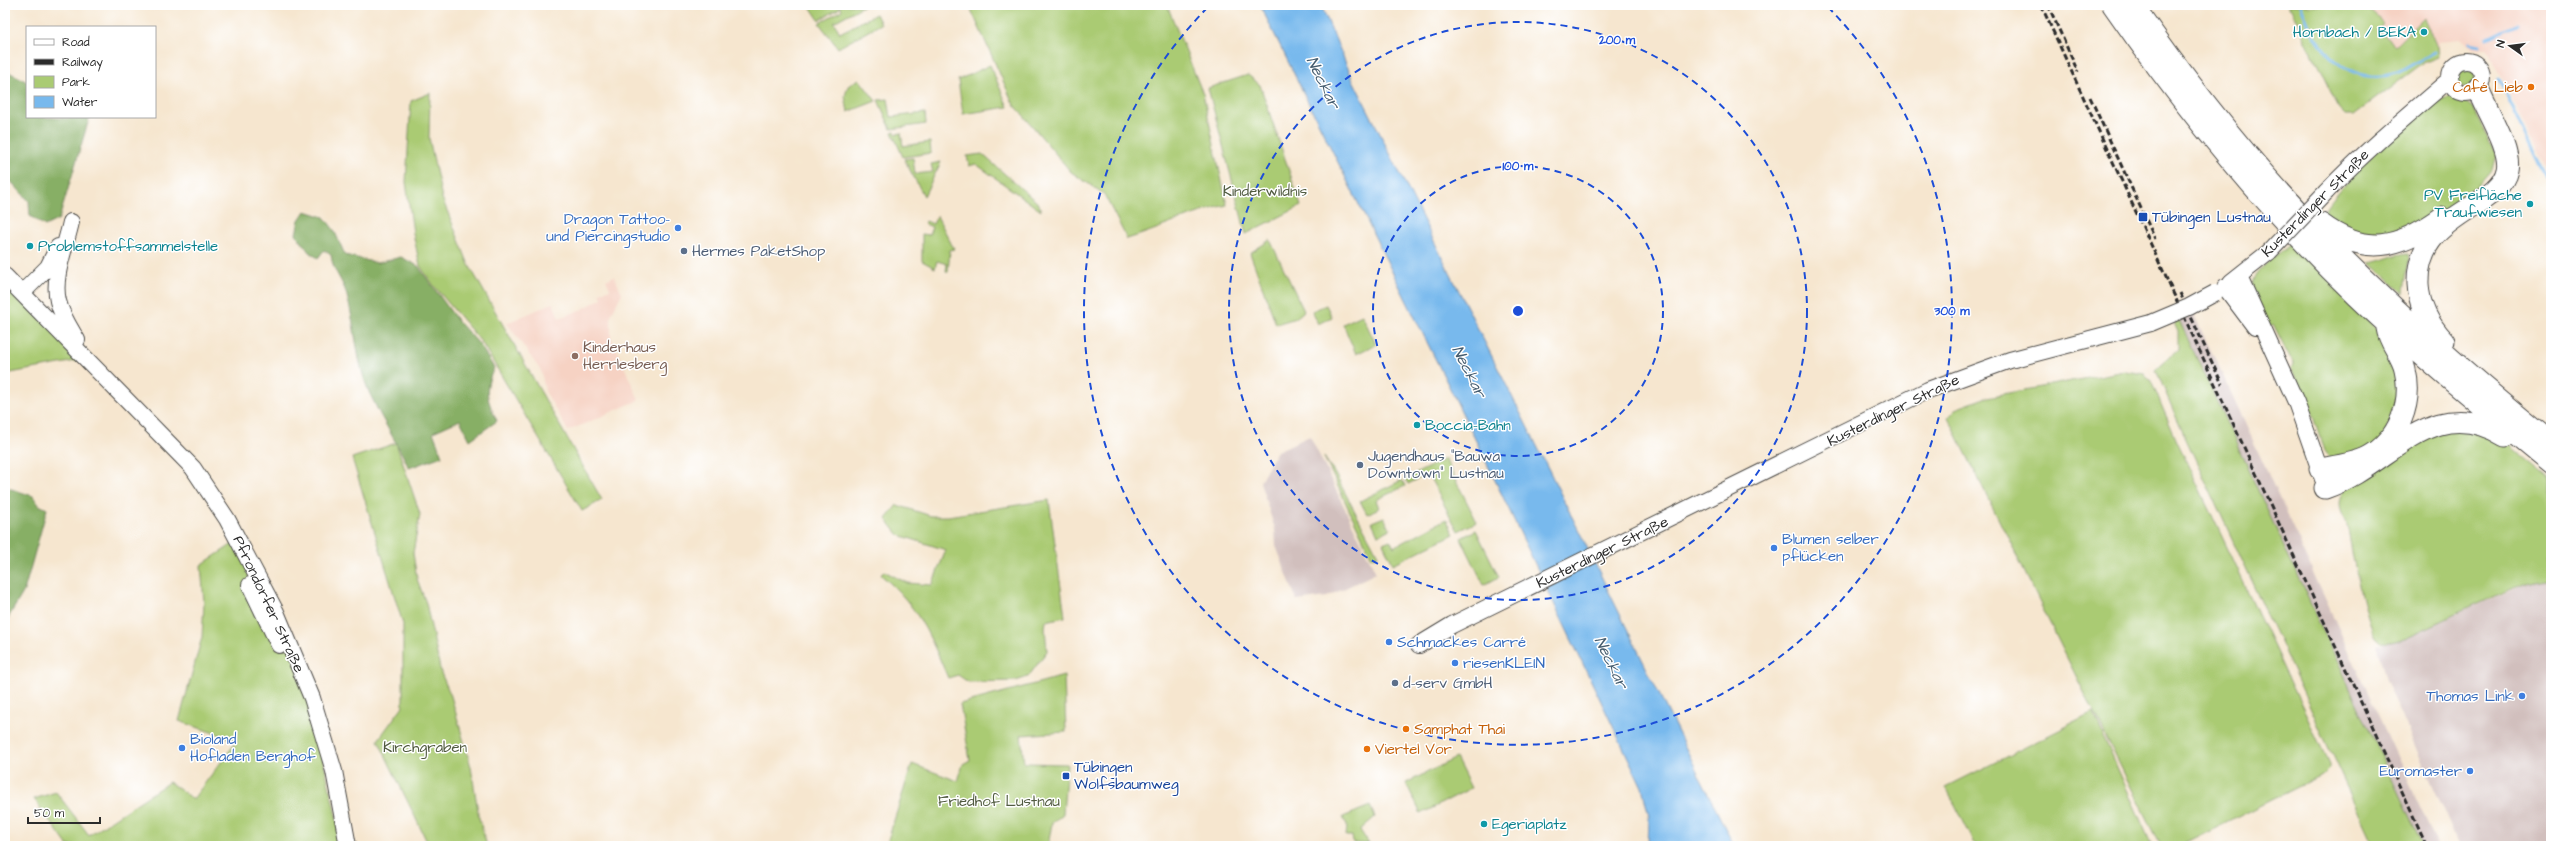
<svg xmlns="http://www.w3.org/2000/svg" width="2556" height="851" viewBox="0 0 2556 851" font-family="'Architects Daughter',sans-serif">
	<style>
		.built { fill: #f6d2c3 }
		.industrial { fill: #d1bfbd }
		.green { fill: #aacb73; stroke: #6a7b4f }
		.forest { fill: #87af65; stroke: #596d48 }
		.water { fill: #78b9ed; stroke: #52728c }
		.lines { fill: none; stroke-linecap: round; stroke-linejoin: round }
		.stream { stroke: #78b9ed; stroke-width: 3 }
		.secondary-casing { stroke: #494744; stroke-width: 18 }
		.highway-casing { stroke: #494744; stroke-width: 23 }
		.secondary { stroke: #fff; stroke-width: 16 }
		.highway { stroke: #fff; stroke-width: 21 }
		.rail { stroke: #2b2b2b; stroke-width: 3; stroke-dasharray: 6 3; stroke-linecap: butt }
		.secondary-bridge-casing { stroke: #494744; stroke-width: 18; stroke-linecap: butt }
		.secondary-bridge { stroke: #fff; stroke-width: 16 }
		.ring { fill: none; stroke: #1d4ed8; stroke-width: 2; stroke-dasharray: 7 5 }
		.culture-dot { fill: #0f9aa8; stroke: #fff; stroke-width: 1.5 }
		.food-dot { fill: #e8710a; stroke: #fff; stroke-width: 1.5 }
		.transit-dot { fill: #1a4fb4; stroke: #fff; stroke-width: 1.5 }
		.shop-dot { fill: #3f7fe0; stroke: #fff; stroke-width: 1.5 }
		.service-dot { fill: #5c6f8a; stroke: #fff; stroke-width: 1.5 }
		.education-dot { fill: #8d6e63; stroke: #fff; stroke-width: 1.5 }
		.labels { text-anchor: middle; stroke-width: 3; stroke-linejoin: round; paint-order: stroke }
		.culture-label { font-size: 15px; fill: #0d838f; stroke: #fff; text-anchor: start }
		.food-label { font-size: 15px; fill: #c56008; stroke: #fff; text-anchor: start }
		.park-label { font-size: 15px; fill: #515b41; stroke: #fff }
		.street-label { font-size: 15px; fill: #2b2b2b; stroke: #fff }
		.transit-label { font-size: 15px; fill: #164399; stroke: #fff; text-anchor: start }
		.shop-label { font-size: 15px; fill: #366cbe; stroke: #fff; text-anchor: start }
		.service-label { font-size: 15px; fill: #4e5e75; stroke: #fff; text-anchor: start }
		.education-label { font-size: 15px; fill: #785e54; stroke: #fff; text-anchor: start }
		.water-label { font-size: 16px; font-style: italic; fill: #465d6f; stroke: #fff }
		.centre { fill: #1d4ed8; stroke: #fff; stroke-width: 2 }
		.ring-label { font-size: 12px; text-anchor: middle; font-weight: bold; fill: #1d4ed8; stroke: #fff; stroke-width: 3; stroke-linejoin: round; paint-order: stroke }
	</style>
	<rect width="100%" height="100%" fill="#fff"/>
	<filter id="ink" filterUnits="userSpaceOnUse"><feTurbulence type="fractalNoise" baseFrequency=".025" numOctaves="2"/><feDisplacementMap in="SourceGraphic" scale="8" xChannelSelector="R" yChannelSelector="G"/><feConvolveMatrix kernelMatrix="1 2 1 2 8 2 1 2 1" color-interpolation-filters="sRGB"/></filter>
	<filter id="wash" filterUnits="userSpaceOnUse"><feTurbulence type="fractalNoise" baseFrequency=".012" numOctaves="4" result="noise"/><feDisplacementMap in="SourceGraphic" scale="16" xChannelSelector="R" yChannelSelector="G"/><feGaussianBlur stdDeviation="0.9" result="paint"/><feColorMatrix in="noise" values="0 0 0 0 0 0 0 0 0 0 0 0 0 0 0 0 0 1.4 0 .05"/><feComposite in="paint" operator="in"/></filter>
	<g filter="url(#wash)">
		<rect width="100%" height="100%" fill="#f6e6cf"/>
		<path class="built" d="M 2314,5 L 2551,5 L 2551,176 L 2487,48 L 2473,49 L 2462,39 L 2438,41 L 2438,57 L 2423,63 Z
			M 614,276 L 622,293 L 611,315 L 611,337 L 639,400 L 568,431 L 545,391 L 541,371 L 507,323 L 553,303 L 559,318 L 581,310 L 602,298 L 600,293 L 610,289 L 606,280 Z"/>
		<path class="industrial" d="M 2193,313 L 2234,399 L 2438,846 L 2423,846 L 2179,320 Z
			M 1310,436 L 1376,573 L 1327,597 L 1297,601 L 1276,546 L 1275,529 L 1260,482 L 1277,451 Z
			M 2551,578 L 2551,846 L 2459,846 L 2386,680 L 2376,645 L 2407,637 L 2527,583 Z"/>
		<path class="green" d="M 809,5 L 838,5 L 840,8 L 819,20 Z
			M 840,5 L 865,5 L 834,22 L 840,33 L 876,14 L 881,24 L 838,48 L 819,23 L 842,10 Z
			M 969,5 L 1167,5 L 1203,94 L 1227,205 C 1193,212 1161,229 1127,239 L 1104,194 L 1071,172 L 1013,103 Z
			M 2289,5 L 2364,5 L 2383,23 L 2378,29 L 2396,46 L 2424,18 L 2437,47 L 2438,57 L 2423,63 L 2354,115 L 2345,115 L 2339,109 Z
			M 990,65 L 1008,107 L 963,114 L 958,80 Z
			M2455 77a10 10 0 1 1 20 0a10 10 0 1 1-20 0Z
			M 1248,75 L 1260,85 L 1301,206 L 1246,234 L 1208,88 Z
			M 859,79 L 876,101 L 848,112 L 845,96 L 848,86 Z
			M 430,93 L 429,138 L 442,198 L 469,265 L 602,500 L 582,511 L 482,343 L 434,286 L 420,266 L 413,233 L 406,182 L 411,101 Z
			M 2450,97 L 2463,100 L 2473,108 L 2494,151 L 2495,157 L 2492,169 L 2477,186 L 2440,214 L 2374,242 L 2319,217 C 2340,187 2414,102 2450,97 Z
			M 888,99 L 891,117 L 925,113 L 926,124 L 891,129 L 878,100 Z
			M 895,131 L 896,134 L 901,133 L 903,146 L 930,142 L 931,153 L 903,157 L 892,132 Z
			M 982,154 L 1039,204 L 1041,211 L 976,164 L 969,166 L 967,156 Z
			M 913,158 L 915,174 L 933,172 L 931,164 L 941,162 L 924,196 L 904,159 Z
			M 937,216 L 954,249 L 950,250 L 948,272 L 946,271 L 947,264 L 937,261 L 935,268 L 922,261 L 922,234 L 929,235 L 932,227 L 925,224 L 926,221 L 933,224 Z
			M 1270,240 L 1304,311 L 1296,318 L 1276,324 L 1250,253 Z
			M 2292,243 L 2380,331 L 2405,392 L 2378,446 L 2331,460 L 2324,451 L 2312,413 L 2291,368 L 2294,365 L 2273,324 L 2270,327 C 2264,315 2256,302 2253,290 C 2248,274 2281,253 2292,243 Z
			M 2408,253 C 2411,260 2404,282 2404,293 L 2370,263 C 2384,261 2394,254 2408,253 Z
			M 5,276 L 87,359 L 5,374 Z
			M 1326,305 L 1332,317 L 1318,324 L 1312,311 Z
			M 1362,315 L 1376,344 L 1356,354 L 1343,324 Z
			M 2179,320 L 2423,846 L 2374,846 L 2180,426 L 2156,370 L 2178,350 L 2178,332 L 2174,323 Z
			M 2125,371 L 2144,374 L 2150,379 L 2177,441 L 2329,764 L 2329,768 L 2322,775 L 2180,846 L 2160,846 L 1948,417 L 1955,409 L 1987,397 Z
			M 2446,426 L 2503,440 L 2551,479 L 2551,578 L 2527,583 L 2513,588 L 2407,637 C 2398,640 2386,646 2377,639 C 2364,628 2351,542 2346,521 C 2339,510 2338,502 2344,490 Z
			M 396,443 L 420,514 L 413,553 L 417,579 L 426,603 L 441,673 L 451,696 L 471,767 L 479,818 L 487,846 L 429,846 L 378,740 L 403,706 L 403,624 L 352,458 Z
			M 1324,457 L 1335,474 L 1378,555 L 1372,558 Z
			M 1445,459 L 1477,522 L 1458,531 L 1428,474 L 1408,484 L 1405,479 Z
			M 1402,480 L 1405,486 L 1376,500 L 1379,508 L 1367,514 L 1360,501 Z
			M 1049,500 L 1065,617 L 1046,621 L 1045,628 L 1047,651 L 1028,677 L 1016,681 L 968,682 L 958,675 L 948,678 C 929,634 918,606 881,575 L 884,571 L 907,583 L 932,585 L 946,550 L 899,535 L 886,519 L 897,505 L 931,516 L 948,516 Z
			M 1384,517 L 1390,529 L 1378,535 L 1372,522 Z
			M 1446,519 L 1454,534 L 1393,564 L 1383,543 L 1390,540 L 1394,547 Z
			M 1476,530 L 1499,577 L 1484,585 L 1461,538 Z
			M 239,540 L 305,681 L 343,846 L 68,846 L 34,799 L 56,792 L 89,835 L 169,782 L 193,799 L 237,741 L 179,721 L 202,637 L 204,603 L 201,565 Z
			M 1064,676 L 1066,732 L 1021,735 L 1024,763 L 1067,764 L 1063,814 L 1052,823 L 1048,846 L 886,846 L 912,764 L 958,781 L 963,764 L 970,760 L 960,704 Z
			M 2093,713 L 2152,846 L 1976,846 L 1946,787 Z
			M 1456,758 L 1471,788 L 1421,814 L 1406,783 Z
			M 1370,806 L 1375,817 L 1360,830 L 1369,844 L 1353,843 L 1352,836 L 1346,836 L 1347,826 L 1343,817 Z"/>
		<path class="forest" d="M 5,70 L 27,82 L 27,117 L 89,119 L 59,219 L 45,226 L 30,216 L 29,201 L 5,175 Z
			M 305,211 L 324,217 L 334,230 L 345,255 L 377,263 L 401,257 L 418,266 L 457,320 L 480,345 L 494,368 C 483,391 487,399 497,421 L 470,440 L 460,420 L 433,432 L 442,456 L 409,468 C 397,442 381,419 369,392 C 356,362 356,328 347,296 C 343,279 333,273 331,255 L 324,250 L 318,258 L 309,252 L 296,234 L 299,220 Z
			M 5,487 L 33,496 L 39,505 L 47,509 L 24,591 L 5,623 Z"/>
		<path class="water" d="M 1260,5 L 1321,5 L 1353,80 L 1548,468 L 1734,846 L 1648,846 L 1649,817 L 1642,787 L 1479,447 Z"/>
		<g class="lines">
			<path class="stream" d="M 2301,5 C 2315,48 2347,88 2397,73 C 2403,72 2426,56 2434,52
				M 2488,38 L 2517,24
				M 2470,43 L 2480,45
				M 2499,79 L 2551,186"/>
		</g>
	</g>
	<g filter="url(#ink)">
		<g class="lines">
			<defs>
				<path id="secondary" d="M2450 77a16 16 0 1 1 32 0a16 16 0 1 1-32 0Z
					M 2326,192 C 2365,151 2407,116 2450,79
					M 71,222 C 66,246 52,277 58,301 C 61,315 70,328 77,340
					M 5,276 L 193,468 L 227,519 L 276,612 L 312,698 L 334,771 L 348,846
					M 2239,276 L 2296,402 L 2323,479
					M 2231,282 L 2269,252
					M 2225,287 L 2255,327
					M 22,293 L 48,267 L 58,247
					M 250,585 L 279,645
					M 1419,645 L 1452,625 L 1928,390 L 2010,360 L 2151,323"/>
				<path id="highway" d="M 2113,5 C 2185,109 2266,208 2357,296 C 2419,355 2485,409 2551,463
					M 2133,5 C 2190,87 2252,165 2322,237 C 2393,311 2471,378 2551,443
					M 2321,224 C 2365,257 2399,248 2441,218
					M 2444,341 C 2429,325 2419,306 2418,284 C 2416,212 2499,210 2507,170 C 2512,148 2486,110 2478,88
					M 2320,469 C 2336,466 2354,464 2368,457 C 2399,440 2413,403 2405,370 C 2402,355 2389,343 2387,328
					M 2325,488 C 2391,466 2430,390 2505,436"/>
			</defs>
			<use href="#secondary" class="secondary-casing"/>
			<use href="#highway" class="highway-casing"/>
			<use href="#secondary" class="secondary"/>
			<use href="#highway" class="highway"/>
			<path class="rail" d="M 2041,5 L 2427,846
				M 2048,5 L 2078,72
				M 2090,97 L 2155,239
				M 2180,293 L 2222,384"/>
			<defs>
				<path id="secondary-bridge" d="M 2269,252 L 2326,192
					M 2151,323 L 2189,307 L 2215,293"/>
			</defs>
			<use href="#secondary-bridge" class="secondary-bridge-casing"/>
			<use href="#secondary-bridge" class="secondary-bridge"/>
		</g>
	</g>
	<g class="ring">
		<circle cx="1518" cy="311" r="145"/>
		<circle cx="1518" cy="311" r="289"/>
		<path d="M1828 7A434 434 0 1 1 1208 7"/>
	</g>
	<g class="culture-dot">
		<circle cx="2424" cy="32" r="4"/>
		<circle cx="2530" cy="204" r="4"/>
		<circle cx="30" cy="246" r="4"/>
		<circle cx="1417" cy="425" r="4"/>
		<circle cx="1484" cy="824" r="4"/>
	</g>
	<g class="food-dot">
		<circle cx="2531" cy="87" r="4"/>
		<circle cx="1406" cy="729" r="4"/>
		<circle cx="1367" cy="749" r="4"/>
	</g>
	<g class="transit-dot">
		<rect x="2138" y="212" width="10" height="10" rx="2"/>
		<rect x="1062" y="772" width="8" height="8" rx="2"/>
	</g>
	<g class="shop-dot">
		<circle cx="678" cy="228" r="4"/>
		<circle cx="1774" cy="548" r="4"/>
		<circle cx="1389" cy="642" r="4"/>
		<circle cx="1455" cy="663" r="4"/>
		<circle cx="2522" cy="696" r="4"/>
		<circle cx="182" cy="748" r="4"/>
		<circle cx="2470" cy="771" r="4"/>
	</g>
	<g class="service-dot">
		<circle cx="684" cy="251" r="4"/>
		<circle cx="1360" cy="465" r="4"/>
		<circle cx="1395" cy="683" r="4"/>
	</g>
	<circle class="education-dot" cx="575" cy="356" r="4"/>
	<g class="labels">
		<g class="culture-label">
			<text x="2416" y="37" text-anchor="end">Hornbach / BEKA</text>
			<text x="2522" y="200" text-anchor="end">PV Freifläche<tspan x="2522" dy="17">Traufwiesen</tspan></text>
			<text x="38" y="251">Problemstoffsammelstelle</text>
			<text x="1425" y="430">Boccia-Bahn</text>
			<text x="1492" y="829">Egeriaplatz</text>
		</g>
		<g class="food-label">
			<text x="2523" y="92" text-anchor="end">Café Lieb</text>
			<text x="1414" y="734">Samphat Thai</text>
			<text x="1375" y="754">Viertel Vor</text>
		</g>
		<g class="park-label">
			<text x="1265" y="196">Kinderwildnis</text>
			<text x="425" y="752">Kirchgraben</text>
			<text x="999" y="806">Friedhof Lustnau</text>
		</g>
		<g class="street-label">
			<text transform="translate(2315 203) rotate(-45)" y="5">Kusterdinger Straße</text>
			<text transform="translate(1893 410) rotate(-26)" y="5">Kusterdinger Straße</text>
			<text transform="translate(1602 552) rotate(-26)" y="5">Kusterdinger Straße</text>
			<text transform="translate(269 604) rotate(65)" y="5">Pfrondorfer Straße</text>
		</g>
		<g class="transit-label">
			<text x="2152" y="222">Tübingen Lustnau</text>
			<text x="1074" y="772">Tübingen<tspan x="1074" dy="17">Wolfsbaumweg</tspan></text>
		</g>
		<g class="shop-label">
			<text x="670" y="224" text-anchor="end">Dragon Tattoo-<tspan x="670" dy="17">und Piercingstudio</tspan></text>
			<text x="1782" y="544">Blumen selber<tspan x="1782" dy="17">pflücken</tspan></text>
			<text x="1397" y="647">Schmackes Carré</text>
			<text x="1463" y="668">riesenKLEIN</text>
			<text x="2514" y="701" text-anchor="end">Thomas Link</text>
			<text x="190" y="744">Bioland<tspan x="190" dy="17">Hofladen Berghof</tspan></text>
			<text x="2462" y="776" text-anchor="end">Euromaster</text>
		</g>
		<g class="service-label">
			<text x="692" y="256">Hermes PaketShop</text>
			<text x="1368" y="461">Jugendhaus "Bauwa<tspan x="1368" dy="17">Downtown" Lustnau</tspan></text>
			<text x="1403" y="688">d-serv GmbH</text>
		</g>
		<g class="education-label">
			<text x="583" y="352">Kinderhaus<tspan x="583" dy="17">Herrlesberg</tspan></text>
		</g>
		<g class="water-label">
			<text transform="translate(1324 82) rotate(64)" y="6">Neckar</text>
			<text transform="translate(1470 371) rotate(63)" y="6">Neckar</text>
			<text transform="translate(1612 662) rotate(64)" y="6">Neckar</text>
		</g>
	</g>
	<circle cx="1518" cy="311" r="6" class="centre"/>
	<g class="ring-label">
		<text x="1617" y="44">200 m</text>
		<text x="1518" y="170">100 m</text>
		<text x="1952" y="315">300 m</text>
	</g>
	<rect width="2556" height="851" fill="none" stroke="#fff" stroke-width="20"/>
	<rect x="26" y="26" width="130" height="92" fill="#ffffff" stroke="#aaaaaa"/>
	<rect x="34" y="39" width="20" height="6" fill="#ffffff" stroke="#aaaaaa"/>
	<text x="62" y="46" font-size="12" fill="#2b2b2b">Road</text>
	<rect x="34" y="59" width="20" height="6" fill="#2b2b2b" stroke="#aaaaaa"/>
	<text x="62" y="66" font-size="12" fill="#2b2b2b">Railway</text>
	<rect x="34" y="76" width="20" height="12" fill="#aacb73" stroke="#aaaaaa"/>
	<text x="62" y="86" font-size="12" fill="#2b2b2b">Park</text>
	<rect x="34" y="96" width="20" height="12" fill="#78b9ed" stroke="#aaaaaa"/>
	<text x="62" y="106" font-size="12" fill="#2b2b2b">Water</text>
	<g transform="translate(2510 46) rotate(284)" stroke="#ffffff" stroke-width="3" paint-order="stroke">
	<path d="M0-3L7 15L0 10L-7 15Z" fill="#2b2b2b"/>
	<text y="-6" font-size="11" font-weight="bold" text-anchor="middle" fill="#2b2b2b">N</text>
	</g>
	<path d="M28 817v6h72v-6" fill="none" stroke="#2b2b2b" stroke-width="2"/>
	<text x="34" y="817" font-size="12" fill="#2b2b2b" stroke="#ffffff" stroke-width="3" paint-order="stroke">50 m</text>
</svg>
